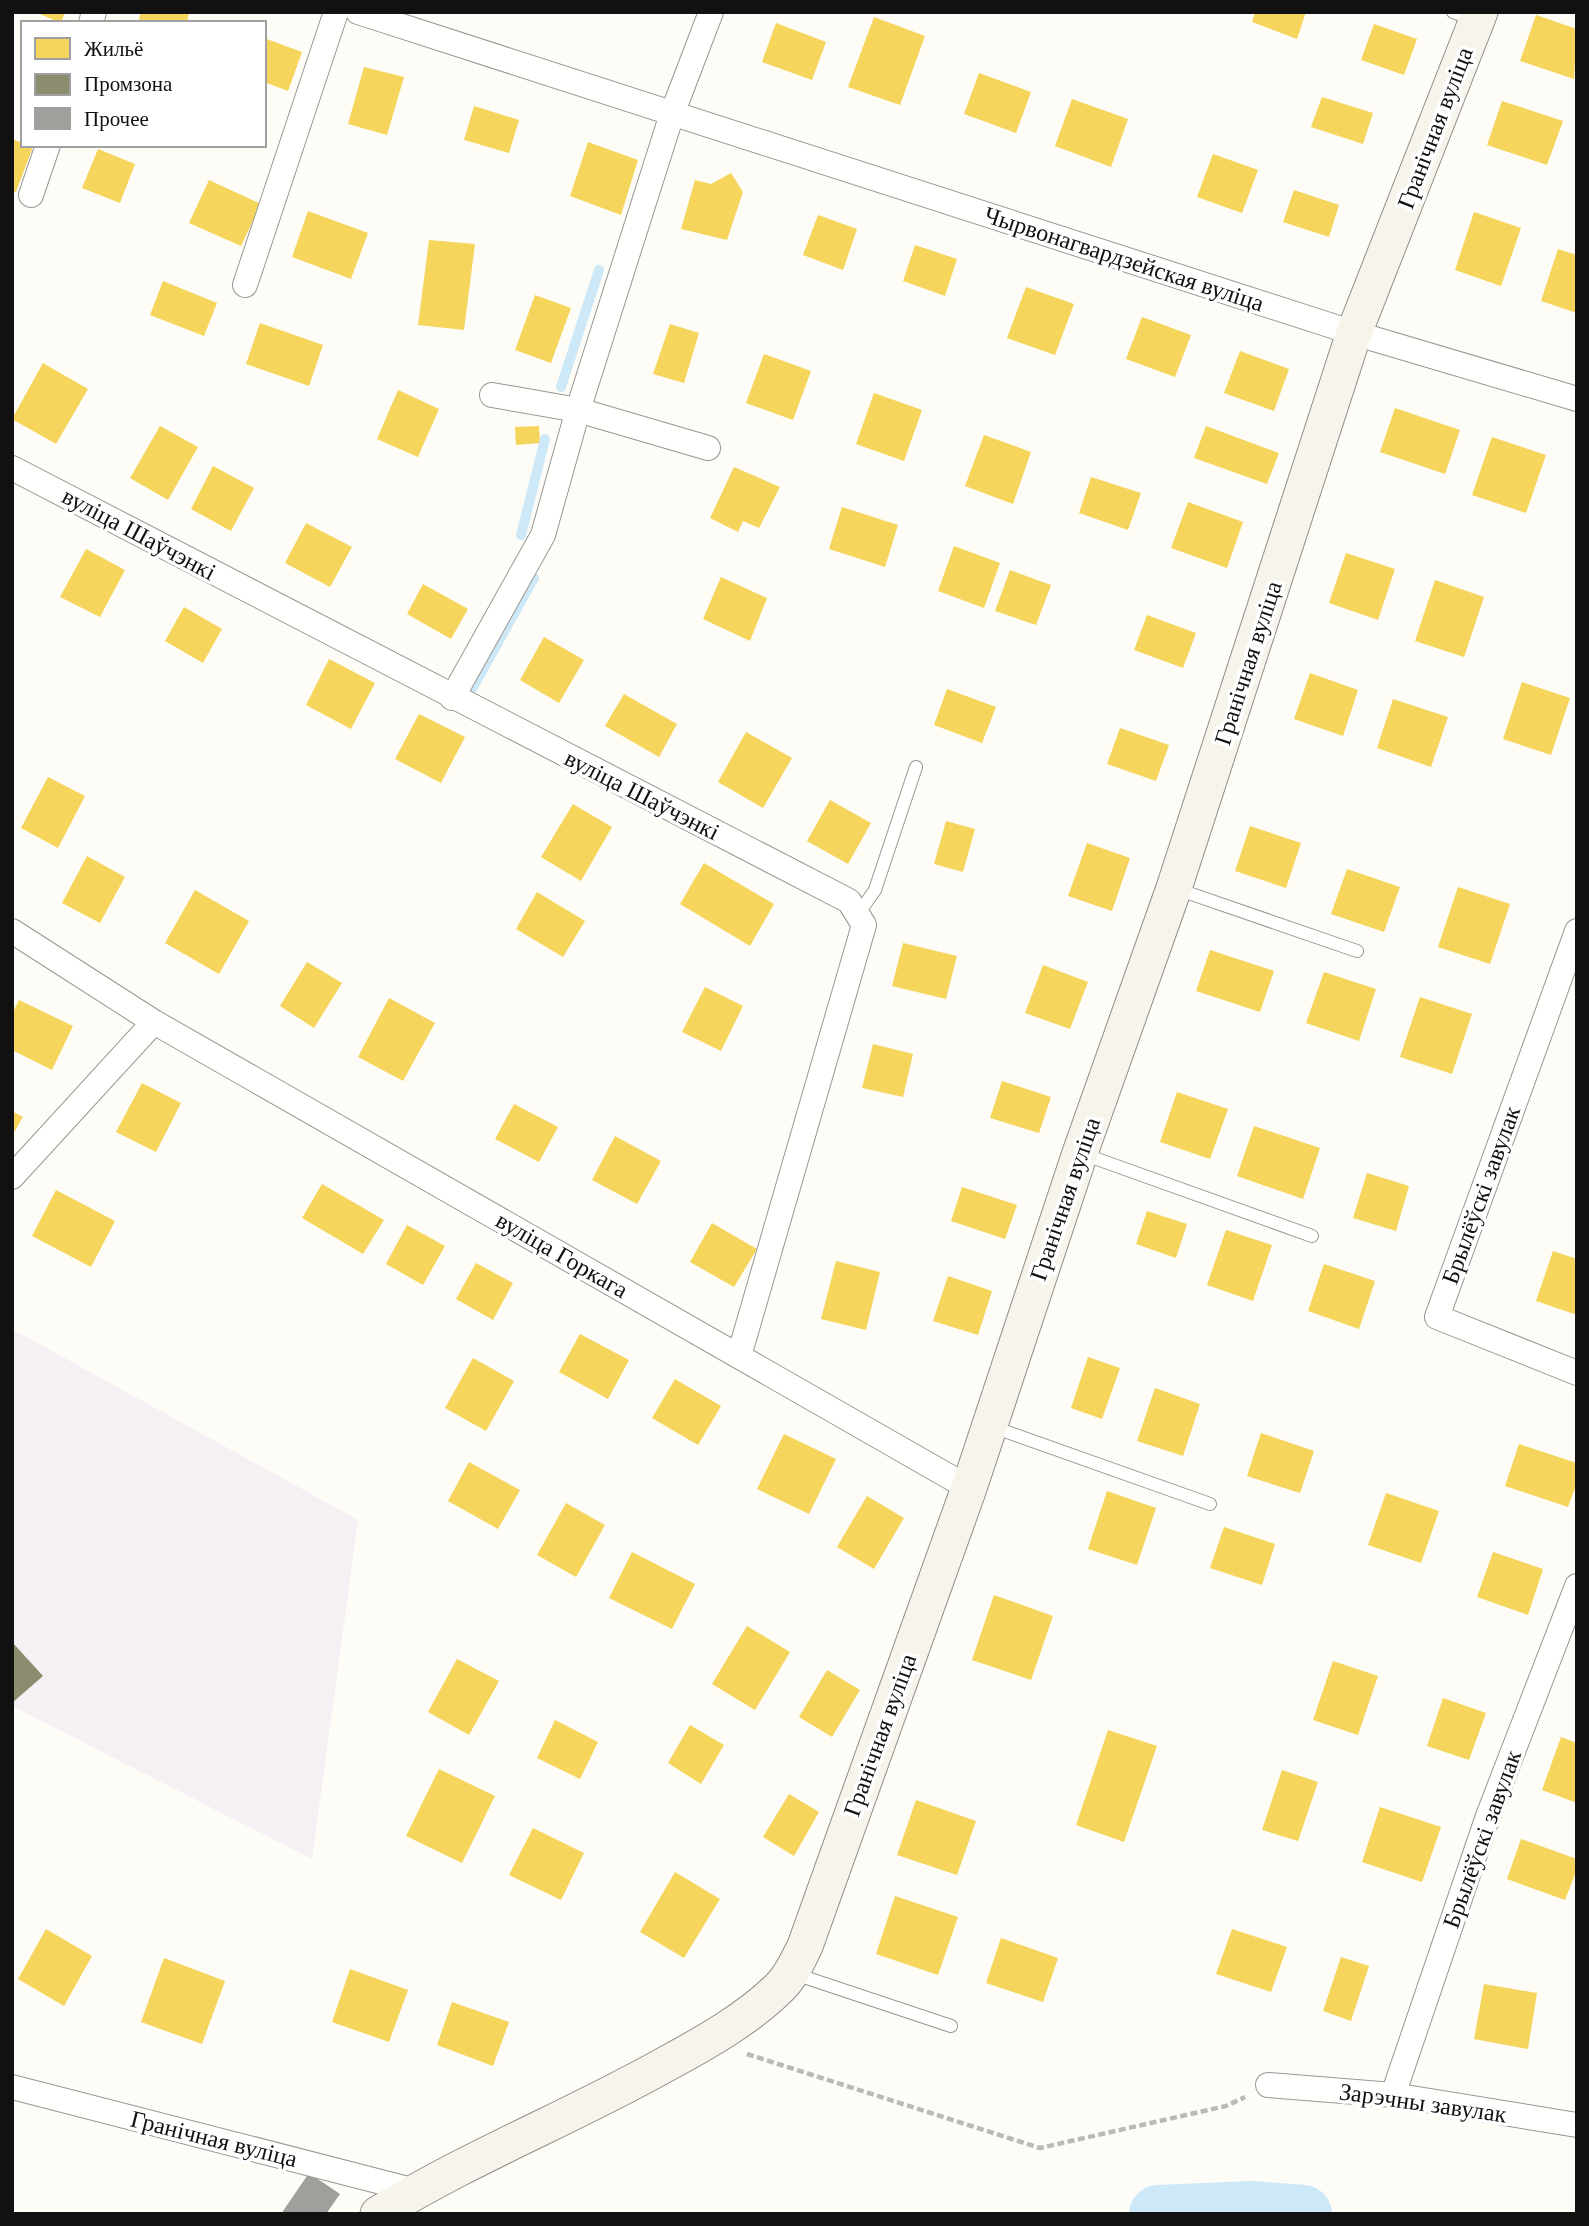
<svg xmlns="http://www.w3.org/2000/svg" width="1589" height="2226" viewBox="0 0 1589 2226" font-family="'Times New Roman',serif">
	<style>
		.industrial { fill: #f5f0f3 }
		.homes { fill: #f6d55c }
		.industry { fill: #8c8c6e }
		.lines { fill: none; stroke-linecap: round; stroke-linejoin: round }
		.stream { stroke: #cde8f7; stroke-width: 10 }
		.river { stroke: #cde8f7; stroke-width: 58 }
		.building { fill: #a19f9c }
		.service-casing { stroke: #979795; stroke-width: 14 }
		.minor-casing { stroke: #979795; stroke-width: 26 }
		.secondary-casing { stroke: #8e8d8b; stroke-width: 37 }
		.path { stroke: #b9b9b8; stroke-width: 4.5; stroke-dasharray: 7 3.5; stroke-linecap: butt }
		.service { stroke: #fffffe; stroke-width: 12 }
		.minor { stroke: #fffffe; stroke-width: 24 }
		.secondary { stroke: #f6f4eb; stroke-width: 35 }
		.labels { text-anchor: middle; stroke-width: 7; stroke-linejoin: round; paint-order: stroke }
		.street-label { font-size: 24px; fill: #111; stroke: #fff }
	</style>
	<rect width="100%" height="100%" fill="#fdfcf7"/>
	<path class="industrial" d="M 12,1329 L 358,1520 L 312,1859 L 12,1706 Z"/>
	<path class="homes" d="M 35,12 L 65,12 L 61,23 Z
		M 141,12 L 189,12 L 187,23 L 138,23 Z
		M 1255,12 L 1306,12 L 1297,39 L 1252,22 Z
		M 1536,15 L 1577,29 L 1574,79 L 1520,61 Z
		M 874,17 L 925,36 L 900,105 L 848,87 Z
		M 776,23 L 826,42 L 812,80 L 762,62 Z
		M 1374,24 L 1417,39 L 1404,75 L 1361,60 Z
		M 264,38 L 302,52 L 288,91 L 264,82 Z
		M 364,67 L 404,77 L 387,135 L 348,124 Z
		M 979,73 L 1031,92 L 1016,133 L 964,114 Z
		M 1322,97 L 1373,113 L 1363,144 L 1311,127 Z
		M 1072,99 L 1128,119 L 1111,167 L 1055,146 Z
		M 1502,101 L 1563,121 L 1547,165 L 1487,145 Z
		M 474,106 L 519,120 L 509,153 L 464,140 Z
		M 12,139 L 33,147 L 16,192 L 12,191 Z
		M 588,142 L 638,160 L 621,215 L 570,196 Z
		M 98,149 L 135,164 L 120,203 L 82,188 Z
		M 1213,154 L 1258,170 L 1242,213 L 1197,197 Z
		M 731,173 L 743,192 L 727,240 L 681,229 L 695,180 L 711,184 Z
		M 209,180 L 261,204 L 241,246 L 189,223 Z
		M 1294,190 L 1339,205 L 1329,237 L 1283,222 Z
		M 308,211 L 368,233 L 351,279 L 292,257 Z
		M 1474,212 L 1521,228 L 1501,286 L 1455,270 Z
		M 818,215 L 857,229 L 843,270 L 803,255 Z
		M 429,240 L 475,244 L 464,330 L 418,325 Z
		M 915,245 L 957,259 L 945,296 L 903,281 Z
		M 1558,249 L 1577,255 L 1577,313 L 1541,301 Z
		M 163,281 L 217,303 L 204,336 L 150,315 Z
		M 1026,287 L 1074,304 L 1055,355 L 1007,338 Z
		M 535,295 L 571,308 L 551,363 L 515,350 Z
		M 1142,317 L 1191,335 L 1175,377 L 1126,359 Z
		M 260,323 L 323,345 L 309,386 L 246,364 Z
		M 670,324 L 699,333 L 684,383 L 653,374 Z
		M 1240,351 L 1289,369 L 1274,411 L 1224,393 Z
		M 764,354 L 811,371 L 793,420 L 746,403 Z
		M 43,363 L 88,389 L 56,444 L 12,419 Z
		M 398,390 L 439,409 L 418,457 L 377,439 Z
		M 874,393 L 922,410 L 904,461 L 856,444 Z
		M 1395,408 L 1460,430 L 1445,474 L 1380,452 Z
		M 160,426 L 198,447 L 168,500 L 130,478 Z
		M 539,426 L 540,443 L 516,445 L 515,427 Z
		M 1206,426 L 1279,453 L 1267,484 L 1194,458 Z
		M 984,435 L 1031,452 L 1013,504 L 965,486 Z
		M 1492,437 L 1546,455 L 1526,513 L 1472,495 Z
		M 213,466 L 254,488 L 231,531 L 191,509 Z
		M 734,467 L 780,487 L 759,528 L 743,521 L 738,532 L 710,518 Z
		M 1091,477 L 1141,493 L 1128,530 L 1079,513 Z
		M 1188,502 L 1243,522 L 1227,568 L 1171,548 Z
		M 842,507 L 898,525 L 885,567 L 829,549 Z
		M 306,523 L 352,547 L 330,587 L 285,563 Z
		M 954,546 L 1000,563 L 984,608 L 938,591 Z
		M 86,549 L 125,570 L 100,617 L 60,597 Z
		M 1346,553 L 1395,569 L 1378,620 L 1329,603 Z
		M 1010,570 L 1051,585 L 1036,625 L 995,611 Z
		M 721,577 L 767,598 L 750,641 L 703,619 Z
		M 1435,580 L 1484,597 L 1464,657 L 1415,641 Z
		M 423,584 L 468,609 L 451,639 L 407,614 Z
		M 184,607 L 222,629 L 203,663 L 165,641 Z
		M 1147,615 L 1196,633 L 1183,668 L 1134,650 Z
		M 544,637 L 584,660 L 559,703 L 520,680 Z
		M 329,659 L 375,683 L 351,729 L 306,705 Z
		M 1310,673 L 1358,690 L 1343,736 L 1294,719 Z
		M 1522,682 L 1570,698 L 1551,755 L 1503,739 Z
		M 947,689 L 996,707 L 982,743 L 934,725 Z
		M 624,694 L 677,724 L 659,757 L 605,726 Z
		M 1393,699 L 1448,717 L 1431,767 L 1377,748 Z
		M 419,714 L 465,737 L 441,783 L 395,759 Z
		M 1120,728 L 1169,745 L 1156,781 L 1107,764 Z
		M 746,732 L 792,758 L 763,808 L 718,782 Z
		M 48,777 L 85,796 L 58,848 L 21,828 Z
		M 830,800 L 871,823 L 848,864 L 807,841 Z
		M 573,804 L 612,827 L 581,881 L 541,857 Z
		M 946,821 L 975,829 L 963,872 L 934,864 Z
		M 1250,826 L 1301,843 L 1286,888 L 1235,871 Z
		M 1087,843 L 1130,858 L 1112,911 L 1068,896 Z
		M 87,856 L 125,877 L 100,923 L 62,903 Z
		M 704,863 L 774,904 L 750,946 L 680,904 Z
		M 1347,869 L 1400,887 L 1384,932 L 1331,914 Z
		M 1458,887 L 1510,904 L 1490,964 L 1438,947 Z
		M 195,890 L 249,921 L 219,974 L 165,943 Z
		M 537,892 L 585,921 L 563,957 L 516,929 Z
		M 903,943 L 957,956 L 946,999 L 892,986 Z
		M 1210,950 L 1274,971 L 1260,1012 L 1196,991 Z
		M 307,962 L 342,983 L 314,1028 L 280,1006 Z
		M 1043,965 L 1088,982 L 1070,1029 L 1025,1013 Z
		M 1324,972 L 1376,989 L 1359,1041 L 1306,1023 Z
		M 705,987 L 743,1006 L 721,1051 L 682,1032 Z
		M 1420,997 L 1472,1014 L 1452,1074 L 1400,1057 Z
		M 389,998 L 435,1023 L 403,1081 L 358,1057 Z
		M 19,1000 L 73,1026 L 52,1070 L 12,1050 L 12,1014 Z
		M 873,1044 L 913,1054 L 903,1097 L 862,1088 Z
		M 1002,1081 L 1051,1097 L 1039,1133 L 990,1118 Z
		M 142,1083 L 181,1103 L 156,1152 L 116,1132 Z
		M 1177,1092 L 1228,1109 L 1210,1159 L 1160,1142 Z
		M 514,1104 L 558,1127 L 539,1162 L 495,1139 Z
		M 12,1111 L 23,1117 L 12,1136 Z
		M 1254,1126 L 1320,1148 L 1303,1199 L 1237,1176 Z
		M 615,1136 L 661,1161 L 637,1204 L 592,1180 Z
		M 1367,1173 L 1409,1186 L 1396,1231 L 1353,1218 Z
		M 322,1184 L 384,1220 L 363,1254 L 302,1218 Z
		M 962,1187 L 1017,1205 L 1005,1239 L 951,1221 Z
		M 56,1190 L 115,1221 L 91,1267 L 32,1236 Z
		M 1147,1211 L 1187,1224 L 1176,1258 L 1136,1244 Z
		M 712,1223 L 757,1249 L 734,1287 L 690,1262 Z
		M 407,1225 L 445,1246 L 423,1285 L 386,1264 Z
		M 1226,1230 L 1272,1245 L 1253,1301 L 1207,1285 Z
		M 1553,1251 L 1577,1259 L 1577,1315 L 1536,1301 Z
		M 836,1261 L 880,1272 L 866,1330 L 821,1319 Z
		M 476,1263 L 513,1283 L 493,1320 L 456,1299 Z
		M 1324,1264 L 1375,1281 L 1359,1329 L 1308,1311 Z
		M 948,1276 L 992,1291 L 978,1335 L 933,1321 Z
		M 580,1334 L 629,1360 L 608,1399 L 559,1372 Z
		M 1088,1357 L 1120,1368 L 1102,1419 L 1071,1408 Z
		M 473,1358 L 514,1381 L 486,1431 L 445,1408 Z
		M 675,1379 L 721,1406 L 698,1445 L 652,1418 Z
		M 1155,1388 L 1200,1404 L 1183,1456 L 1137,1441 Z
		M 1261,1433 L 1314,1451 L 1300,1493 L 1247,1476 Z
		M 784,1434 L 836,1459 L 809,1514 L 757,1489 Z
		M 1519,1444 L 1577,1463 L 1577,1483 L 1568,1507 L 1505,1486 Z
		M 469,1462 L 520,1490 L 498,1529 L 448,1501 Z
		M 1107,1491 L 1156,1508 L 1137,1565 L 1088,1549 Z
		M 1386,1493 L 1439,1511 L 1421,1563 L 1368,1545 Z
		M 867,1496 L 904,1518 L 874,1569 L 837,1547 Z
		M 566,1503 L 605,1525 L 576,1577 L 537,1555 Z
		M 1224,1527 L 1275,1544 L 1262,1585 L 1210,1568 Z
		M 632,1552 L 695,1584 L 672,1629 L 609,1598 Z
		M 1493,1552 L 1543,1569 L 1528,1615 L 1477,1597 Z
		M 994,1595 L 1053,1616 L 1031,1680 L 972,1660 Z
		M 747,1626 L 790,1652 L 755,1710 L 712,1684 Z
		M 457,1659 L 499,1681 L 469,1735 L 428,1712 Z
		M 1333,1661 L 1378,1676 L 1358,1735 L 1313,1720 Z
		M 827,1670 L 860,1690 L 832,1737 L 799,1717 Z
		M 1443,1698 L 1486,1713 L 1469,1760 L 1427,1746 Z
		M 555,1720 L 598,1742 L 580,1779 L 537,1758 Z
		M 690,1725 L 724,1745 L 701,1784 L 668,1763 Z
		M 1108,1730 L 1157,1746 L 1124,1842 L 1076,1825 Z
		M 1561,1737 L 1577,1743 L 1577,1803 L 1542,1790 Z
		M 439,1769 L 495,1796 L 462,1863 L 406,1836 Z
		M 1282,1770 L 1318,1782 L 1298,1841 L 1262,1830 Z
		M 789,1794 L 819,1812 L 794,1856 L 763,1837 Z
		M 916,1800 L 976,1821 L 957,1875 L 897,1855 Z
		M 1380,1807 L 1441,1827 L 1422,1882 L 1362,1862 Z
		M 533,1828 L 584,1853 L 561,1900 L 509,1875 Z
		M 1521,1839 L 1577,1859 L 1577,1869 L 1565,1900 L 1507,1879 Z
		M 675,1872 L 720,1899 L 684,1958 L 640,1932 Z
		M 895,1896 L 958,1917 L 938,1975 L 876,1954 Z
		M 46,1929 L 92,1956 L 64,2006 L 18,1979 Z
		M 1232,1929 L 1287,1947 L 1271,1992 L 1216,1974 Z
		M 1001,1938 L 1058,1958 L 1043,2002 L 986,1983 Z
		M 1341,1957 L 1369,1966 L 1351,2021 L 1323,2011 Z
		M 164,1958 L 225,1981 L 202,2044 L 141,2022 Z
		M 350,1969 L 408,1990 L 389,2042 L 332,2022 Z
		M 1484,1984 L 1537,1993 L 1528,2049 L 1474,2039 Z
		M 452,2002 L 509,2022 L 493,2066 L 437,2045 Z"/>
	<path class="industry" d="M 12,1642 L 43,1676 L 12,1703 Z"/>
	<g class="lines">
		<path class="stream" d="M 561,387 L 599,270
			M 521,535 L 545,439
			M 472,689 L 534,578"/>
		<path class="river" d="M 1158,2214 L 1252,2210 L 1303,2214"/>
	</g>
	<path class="building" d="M 309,2173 L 340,2194 L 326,2214 L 281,2214 Z"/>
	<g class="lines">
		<defs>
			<path id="service" d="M 1453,12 L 1477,20
				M 1174,888 L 1357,951
				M 858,914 L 875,890 L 916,767
				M 1083,1154 L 1312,1236
				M 993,1427 L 1210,1504
				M 792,1973 L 951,2026"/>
			<path id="minor" d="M 358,12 L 1354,333 L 1577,399
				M 91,23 L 94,12
				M 31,195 L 48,145
				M 245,285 L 336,12
				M 492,395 L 578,410 L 708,448
				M 12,468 L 849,901 L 864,925 L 739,1356
				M 452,698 L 543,535 L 578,410 L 672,114 L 711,12
				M 12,931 L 154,1022 L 969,1488
				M 1577,931 L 1437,1317 L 1577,1373
				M 12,1177 L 154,1022
				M 1268,2085 L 1393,2095 L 1577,2125
				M 12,2087 L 416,2191
				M 1393,2095 L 1488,1816 L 1577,1586"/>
			<path id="secondary" d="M 378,2214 C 470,2157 572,2117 666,2064 C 705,2043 749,2018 780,1987 C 792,1975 798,1960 805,1946 L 969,1488 L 1080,1153 L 1174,888 L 1354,333 L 1480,12"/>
		</defs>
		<use href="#service" class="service-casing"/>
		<use href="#minor" class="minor-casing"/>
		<use href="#secondary" class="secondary-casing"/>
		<path class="path" d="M 747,2054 L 1040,2148 L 1226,2106 L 1245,2097"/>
		<use href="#service" class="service"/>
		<use href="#minor" class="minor"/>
		<use href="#secondary" class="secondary"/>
	</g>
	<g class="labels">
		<g class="street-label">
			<text transform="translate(1435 128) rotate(-69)" y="8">Гранічная вуліца</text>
			<text transform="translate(1124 259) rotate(18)" y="8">Чырвонагвардзейская вуліца</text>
			<text transform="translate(139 534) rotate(28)" y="8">вуліца Шаўчэнкі</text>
			<text transform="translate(1248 663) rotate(-72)" y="8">Гранічная вуліца</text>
			<text transform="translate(642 795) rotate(27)" y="8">вуліца Шаўчэнкі</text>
			<text transform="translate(1481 1195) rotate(-70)" y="8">Брылёўскі завулак</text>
			<text transform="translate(1065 1199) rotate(-71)" y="8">Гранічная вуліца</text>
			<text transform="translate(562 1255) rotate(30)" y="8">вуліца Горкага</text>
			<text transform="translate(880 1735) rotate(-70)" y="8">Гранічная вуліца</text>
			<text transform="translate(1482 1839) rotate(-70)" y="8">Брылёўскі завулак</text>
			<text transform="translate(1423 2103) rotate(8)" y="8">Зарэчны завулак</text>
			<text transform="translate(214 2139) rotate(14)" y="8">Гранічная вуліца</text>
		</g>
	</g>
	<rect width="1589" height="2226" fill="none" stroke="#111111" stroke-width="28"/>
	<rect x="21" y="21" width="245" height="126" fill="#ffffff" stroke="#a0a0a0" stroke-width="2"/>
	<rect x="35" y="38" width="35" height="21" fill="#f6d55c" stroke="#a0a0a0" stroke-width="2"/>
	<text x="84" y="56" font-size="21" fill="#111111">Жильё</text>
	<rect x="35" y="74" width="35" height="21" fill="#8c8c6e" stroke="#a0a0a0" stroke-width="2"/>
	<text x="84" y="91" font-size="21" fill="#111111">Промзона</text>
	<rect x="35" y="108" width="35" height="21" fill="#a19f9c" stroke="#a0a0a0" stroke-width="2"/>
	<text x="84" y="126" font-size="21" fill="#111111">Прочее</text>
</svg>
